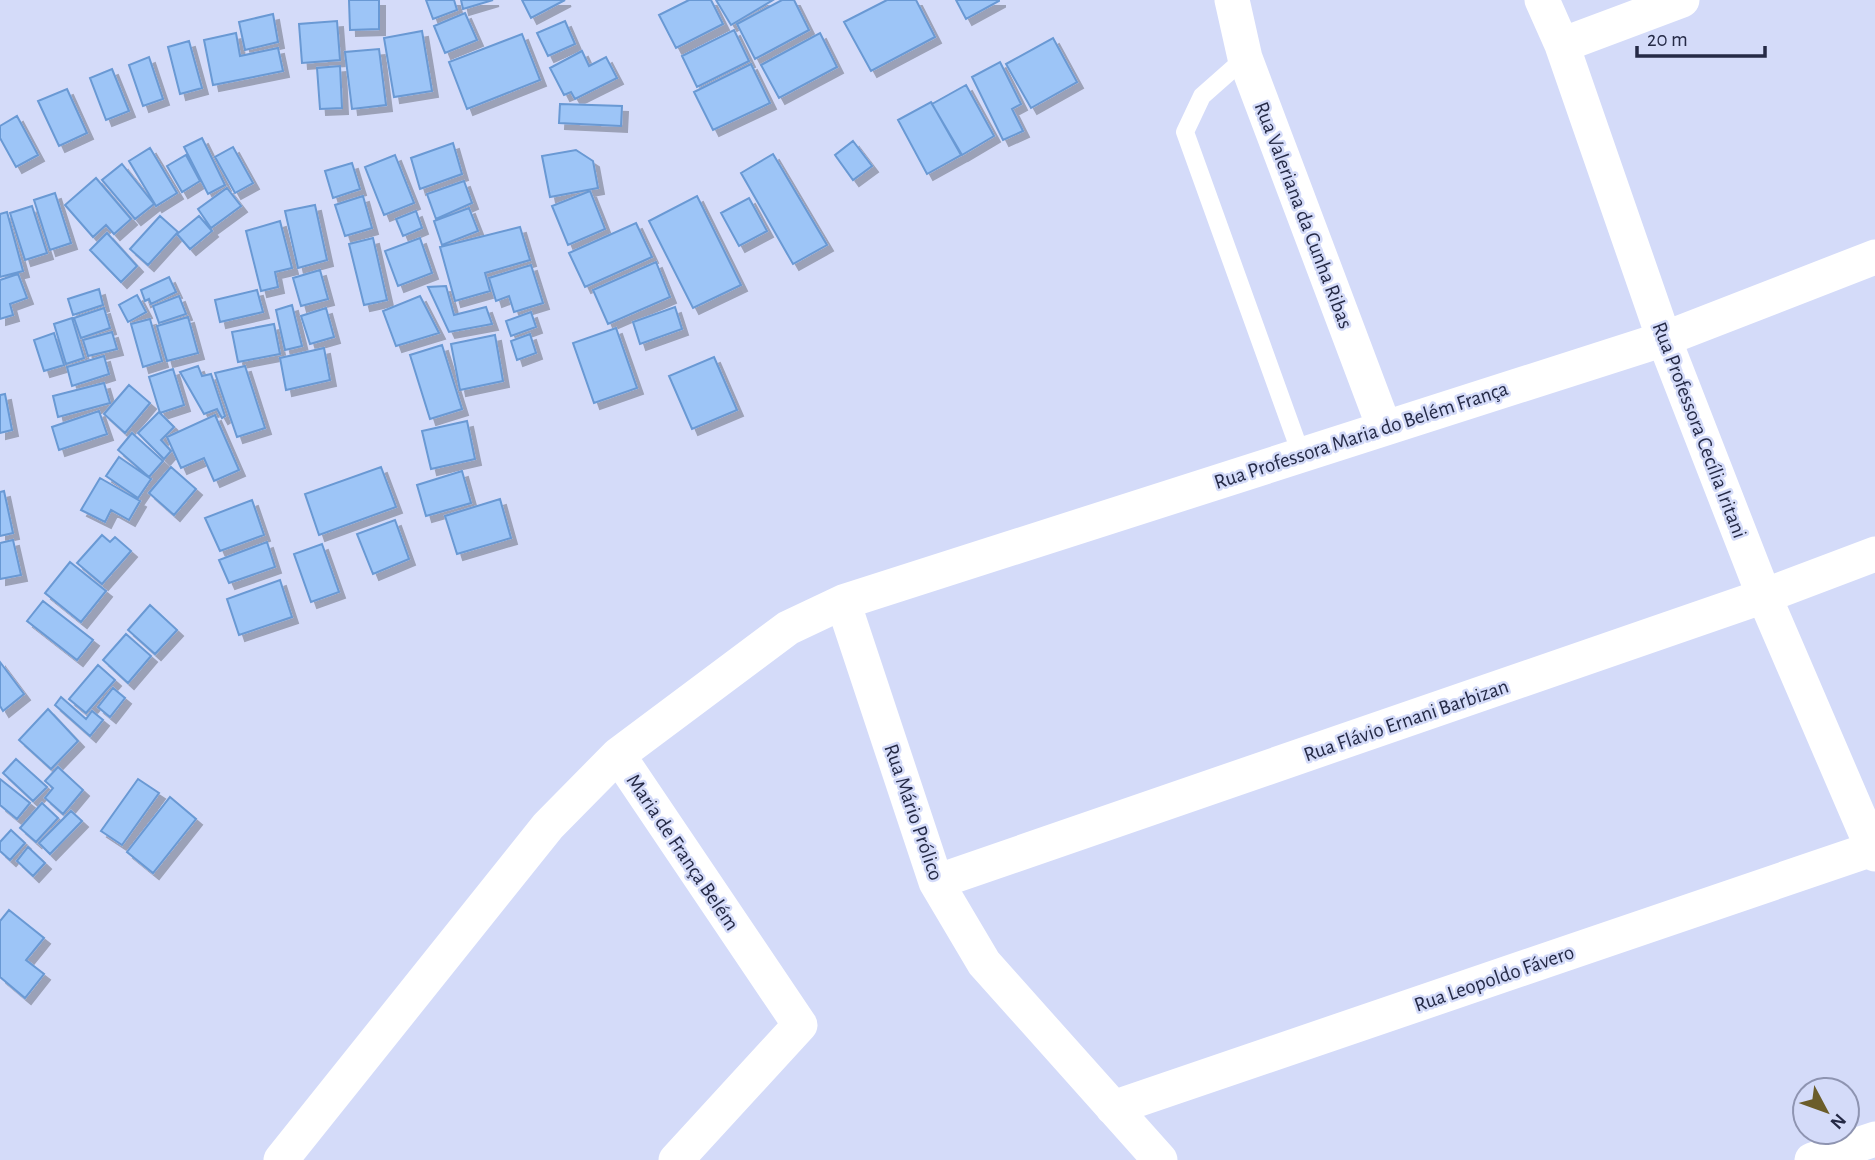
<svg xmlns="http://www.w3.org/2000/svg" width="1875" height="1160" viewBox="0 0 1875 1160" font-family="'Alegreya Sans',sans-serif">
	<style>
		.building { fill: #9dc5f7; stroke: #6999d4; stroke-width: 2; filter: url(#shadow) }
		.lines { fill: none; stroke-linecap: round; stroke-linejoin: round }
		.lane { stroke: #fff; stroke-width: 18 }
		.street { stroke: #fff; stroke-width: 35 }
		.labels { text-anchor: middle; stroke-width: 5; stroke-linejoin: round; paint-order: stroke }
		.street-label { font-size: 21px; fill: #252a46; stroke: #d4dbf9 }
	</style>
	<defs>
		<filter id="shadow"><feDropShadow dx="6" dy="6" stdDeviation="0" flood-color="#0004"/></filter>
	</defs>
	<rect width="100%" height="100%" fill="#d4dbf9"/>
	<path class="building" d="M 349,0 L 379,0 L 379,29 L 350,30 Z
		M 426,0 L 454,0 L 457,10 L 433,19 Z
		M 461,0 L 493,0 L 463,9 Z
		M 522,0 L 565,0 L 531,18 Z
		M 689,0 L 711,0 L 723,24 L 676,48 L 659,15 Z
		M 716,0 L 773,0 L 731,25 Z
		M 782,0 L 794,0 L 809,30 L 755,59 L 737,24 Z
		M 887,0 L 916,0 L 935,37 L 871,71 L 844,22 Z
		M 956,0 L 999,0 L 999,1 L 966,19 Z
		M 465,13 L 477,40 L 445,53 L 434,26 Z
		M 273,14 L 278,42 L 245,50 L 239,22 Z
		M 337,21 L 340,60 L 302,63 L 299,24 Z
		M 565,21 L 575,44 L 548,56 L 537,33 Z
		M 734,30 L 749,61 L 697,87 L 682,56 Z
		M 422,31 L 432,91 L 394,97 L 384,38 Z
		M 236,33 L 240,56 L 278,48 L 283,71 L 213,85 L 204,40 Z
		M 820,33 L 837,67 L 779,98 L 761,65 Z
		M 522,34 L 540,80 L 467,109 L 449,62 Z
		M 1053,38 L 1077,82 L 1031,108 L 1006,64 Z
		M 189,41 L 202,88 L 180,94 L 168,47 Z
		M 379,49 L 386,105 L 352,109 L 345,52 Z
		M 582,51 L 589,66 L 606,57 L 617,78 L 575,99 L 571,92 L 564,95 L 550,68 Z
		M 149,57 L 163,99 L 143,106 L 129,65 Z
		M 1000,62 L 1021,104 L 1012,109 L 1023,131 L 1003,140 L 972,77 Z
		M 751,64 L 770,103 L 713,130 L 694,92 Z
		M 340,66 L 342,108 L 320,109 L 317,68 Z
		M 112,69 L 129,111 L 106,120 L 90,78 Z
		M 966,85 L 994,136 L 962,155 L 932,104 Z
		M 67,89 L 87,133 L 59,146 L 38,101 Z
		M 931,102 L 961,155 L 927,174 L 898,120 Z
		M 560,104 L 622,106 L 621,126 L 559,123 Z
		M 17,116 L 38,155 L 16,167 L 0,138 L 0,126 Z
		M 202,138 L 225,185 L 208,194 L 184,147 Z
		M 853,141 L 872,166 L 853,180 L 835,155 Z
		M 453,143 L 462,174 L 420,189 L 411,158 Z
		M 233,147 L 253,183 L 235,193 L 215,157 Z
		M 150,148 L 177,193 L 156,206 L 129,161 Z
		M 576,150 L 593,161 L 598,188 L 550,197 L 542,156 Z
		M 773,154 L 827,245 L 793,264 L 741,173 Z
		M 186,155 L 200,181 L 182,192 L 167,166 Z
		M 395,155 L 414,203 L 384,215 L 365,167 Z
		M 352,163 L 360,189 L 333,198 L 325,171 Z
		M 122,164 L 154,204 L 135,219 L 102,180 Z
		M 96,178 L 131,219 L 114,234 L 106,225 L 93,237 L 65,205 Z
		M 464,181 L 472,203 L 436,219 L 427,194 Z
		M 227,188 L 241,206 L 211,228 L 198,209 Z
		M 590,191 L 605,229 L 568,245 L 552,206 Z
		M 55,193 L 71,243 L 50,250 L 34,200 Z
		M 363,196 L 372,228 L 345,236 L 335,205 Z
		M 697,196 L 741,285 L 693,308 L 649,221 Z
		M 749,198 L 767,231 L 739,246 L 721,213 Z
		M 315,205 L 327,260 L 298,268 L 285,211 Z
		M 32,206 L 47,253 L 25,260 L 10,213 Z
		M 469,208 L 478,231 L 442,245 L 434,221 Z
		M 416,211 L 422,228 L 403,236 L 396,219 Z
		M 7,212 L 23,271 L 0,277 L 0,214 Z
		M 160,216 L 178,232 L 148,265 L 130,249 Z
		M 199,216 L 212,231 L 190,249 L 177,234 Z
		M 280,221 L 292,268 L 275,272 L 278,287 L 261,291 L 246,231 Z
		M 636,223 L 652,257 L 585,287 L 569,253 Z
		M 520,227 L 530,260 L 485,273 L 490,291 L 455,301 L 440,247 Z
		M 107,233 L 137,266 L 121,282 L 90,250 Z
		M 373,238 L 387,300 L 364,305 L 349,244 Z
		M 420,238 L 432,273 L 398,286 L 385,251 Z
		M 656,262 L 670,297 L 608,324 L 593,290 Z
		M 531,265 L 543,303 L 514,312 L 509,296 L 496,301 L 489,278 Z
		M 320,270 L 328,299 L 301,306 L 293,278 Z
		M 18,274 L 27,298 L 10,304 L 13,315 L 0,319 L 0,280 Z
		M 169,277 L 176,292 L 151,304 L 149,299 L 145,301 L 141,290 Z
		M 446,286 L 454,315 L 486,307 L 492,324 L 449,332 L 428,287 Z
		M 99,289 L 103,305 L 73,315 L 68,299 Z
		M 257,290 L 263,312 L 220,322 L 215,300 Z
		M 137,295 L 146,312 L 128,322 L 119,305 Z
		M 179,296 L 186,314 L 159,323 L 153,306 Z
		M 420,296 L 439,333 L 396,346 L 383,311 Z
		M 292,305 L 302,346 L 285,350 L 276,310 Z
		M 675,307 L 682,329 L 640,344 L 633,322 Z
		M 104,308 L 110,328 L 81,338 L 74,318 Z
		M 326,308 L 334,337 L 310,344 L 301,316 Z
		M 531,312 L 536,327 L 511,336 L 506,321 Z
		M 188,317 L 198,353 L 167,361 L 157,326 Z
		M 72,318 L 84,358 L 66,364 L 54,324 Z
		M 150,319 L 162,361 L 143,367 L 131,324 Z
		M 274,324 L 280,354 L 238,362 L 232,332 Z
		M 616,328 L 637,388 L 594,403 L 573,343 Z
		M 112,332 L 117,349 L 88,356 L 83,340 Z
		M 54,333 L 64,365 L 44,371 L 34,340 Z
		M 530,334 L 536,353 L 517,360 L 511,341 Z
		M 495,335 L 503,381 L 460,390 L 451,344 Z
		M 442,345 L 462,409 L 430,419 L 410,355 Z
		M 324,348 L 330,380 L 286,390 L 280,358 Z
		M 104,356 L 109,374 L 72,386 L 67,367 Z
		M 714,357 L 737,410 L 692,429 L 669,376 Z
		M 198,366 L 202,376 L 211,374 L 225,416 L 222,418 L 217,409 L 204,414 L 180,372 Z
		M 245,366 L 265,428 L 237,437 L 215,373 Z
		M 173,369 L 184,405 L 160,413 L 149,377 Z
		M 104,383 L 110,403 L 58,417 L 53,396 Z
		M 129,385 L 150,403 L 125,433 L 104,414 Z
		M 5,394 L 12,430 L 0,433 L 0,395 Z
		M 99,411 L 107,434 L 59,450 L 52,427 Z
		M 159,412 L 174,427 L 161,440 L 171,451 L 164,459 L 138,433 Z
		M 215,415 L 239,470 L 214,481 L 204,458 L 181,468 L 167,437 Z
		M 467,421 L 475,459 L 431,469 L 422,431 Z
		M 132,433 L 163,461 L 149,477 L 118,450 Z
		M 119,457 L 151,479 L 138,498 L 106,476 Z
		M 171,467 L 196,489 L 174,515 L 149,493 Z
		M 381,467 L 396,507 L 319,535 L 305,494 Z
		M 462,471 L 471,503 L 426,516 L 417,485 Z
		M 100,478 L 140,501 L 129,520 L 111,510 L 105,522 L 81,510 Z
		M 4,491 L 13,533 L 0,536 L 0,492 Z
		M 500,499 L 511,538 L 457,554 L 445,516 Z
		M 252,500 L 264,535 L 220,551 L 205,518 Z
		M 395,520 L 409,559 L 373,574 L 357,534 Z
		M 102,535 L 110,542 L 115,537 L 131,551 L 102,584 L 77,563 Z
		M 13,540 L 21,575 L 0,579 L 0,543 Z
		M 267,542 L 275,567 L 229,583 L 219,560 Z
		M 322,544 L 339,592 L 311,602 L 294,554 Z
		M 70,562 L 106,591 L 81,622 L 45,593 Z
		M 280,580 L 292,617 L 239,635 L 227,599 Z
		M 43,601 L 93,640 L 77,660 L 27,621 Z
		M 150,605 L 177,630 L 155,654 L 128,630 Z
		M 126,634 L 151,656 L 128,683 L 103,660 Z
		M 0,662 L 24,694 L 3,711 L 0,706 Z
		M 98,665 L 115,680 L 86,713 L 69,699 Z
		M 113,688 L 125,698 L 110,717 L 98,707 Z
		M 61,697 L 86,719 L 92,711 L 103,720 L 90,736 L 55,705 Z
		M 48,709 L 78,741 L 51,769 L 19,740 Z
		M 16,759 L 47,787 L 33,801 L 3,773 Z
		M 58,767 L 83,790 L 63,814 L 45,798 L 53,788 L 45,781 Z
		M 0,779 L 30,803 L 17,819 L 0,805 Z
		M 138,779 L 159,793 L 122,845 L 101,831 Z
		M 170,797 L 196,819 L 153,873 L 127,852 Z
		M 42,803 L 58,818 L 36,842 L 20,828 Z
		M 71,811 L 82,821 L 50,854 L 39,843 Z
		M 11,830 L 25,843 L 10,860 L 0,851 L 0,842 Z
		M 28,847 L 45,863 L 33,876 L 17,861 Z
		M 9,910 L 44,938 L 26,960 L 44,974 L 25,998 L 0,977 L 0,921 Z"/>
	<g class="lines">
		<path class="lane" d="M 1245,58 L 1202,96 L 1185,132 L 1301,454"/>
		<path class="street" d="M 1232,0 L 1245,58 L 1384,427
			M 1542,0 L 1562,45 L 1664,339 L 1764,596 L 1875,854
			M 1562,45 L 1682,0
			M 843,602 L 936,882 L 984,963 L 1160,1160
			M 618,755 L 788,628 L 843,602 L 1664,339 L 1875,257
			M 936,882 L 1764,596 L 1875,554
			M 1113,1108 L 1875,848
			M 281,1160 L 548,826 L 618,755 L 800,1025 L 676,1160
			M 1812,1160 L 1875,1139"/>
	</g>
	<g class="labels">
		<g class="street-label">
			<text transform="translate(1304 215) rotate(69)" y="7">Rua Valeriana da Cunha Ribas</text>
			<text transform="translate(1700 430) rotate(69)" y="7">Rua Professora Cecília Iritani</text>
			<text transform="translate(1361 435) rotate(-18)" y="7">Rua Professora Maria do Belém França</text>
			<text transform="translate(1406 720) rotate(-19)" y="7">Rua Flávio Ernani Barbizan</text>
			<text transform="translate(914 812) rotate(71)" y="7">Rua Mário Prólico</text>
			<text transform="translate(683 852) rotate(56)" y="7">Maria de França Belém</text>
			<text transform="translate(1494 978) rotate(-19)" y="7">Rua Leopoldo Fávero</text>
		</g>
	</g>
	<g transform="translate(1826 1111) rotate(131)"><circle r="33" fill="#d4dbf9" stroke="#8e94b1" stroke-width="2"/>
	<path d="M0-5L12 26L0 18L-12 26Z" fill="#6b5d2a"/>
	<text y="-10" font-size="19" font-weight="bold" text-anchor="middle" fill="#252a46">N</text>
	</g>
	<path d="M1637 46v10h128v-10" fill="none" stroke="#252a46" stroke-width="3.5"/>
	<text x="1647" y="46" font-size="21" fill="#252a46" stroke="#d4dbf9" stroke-width="5" paint-order="stroke">20 m</text>
</svg>
